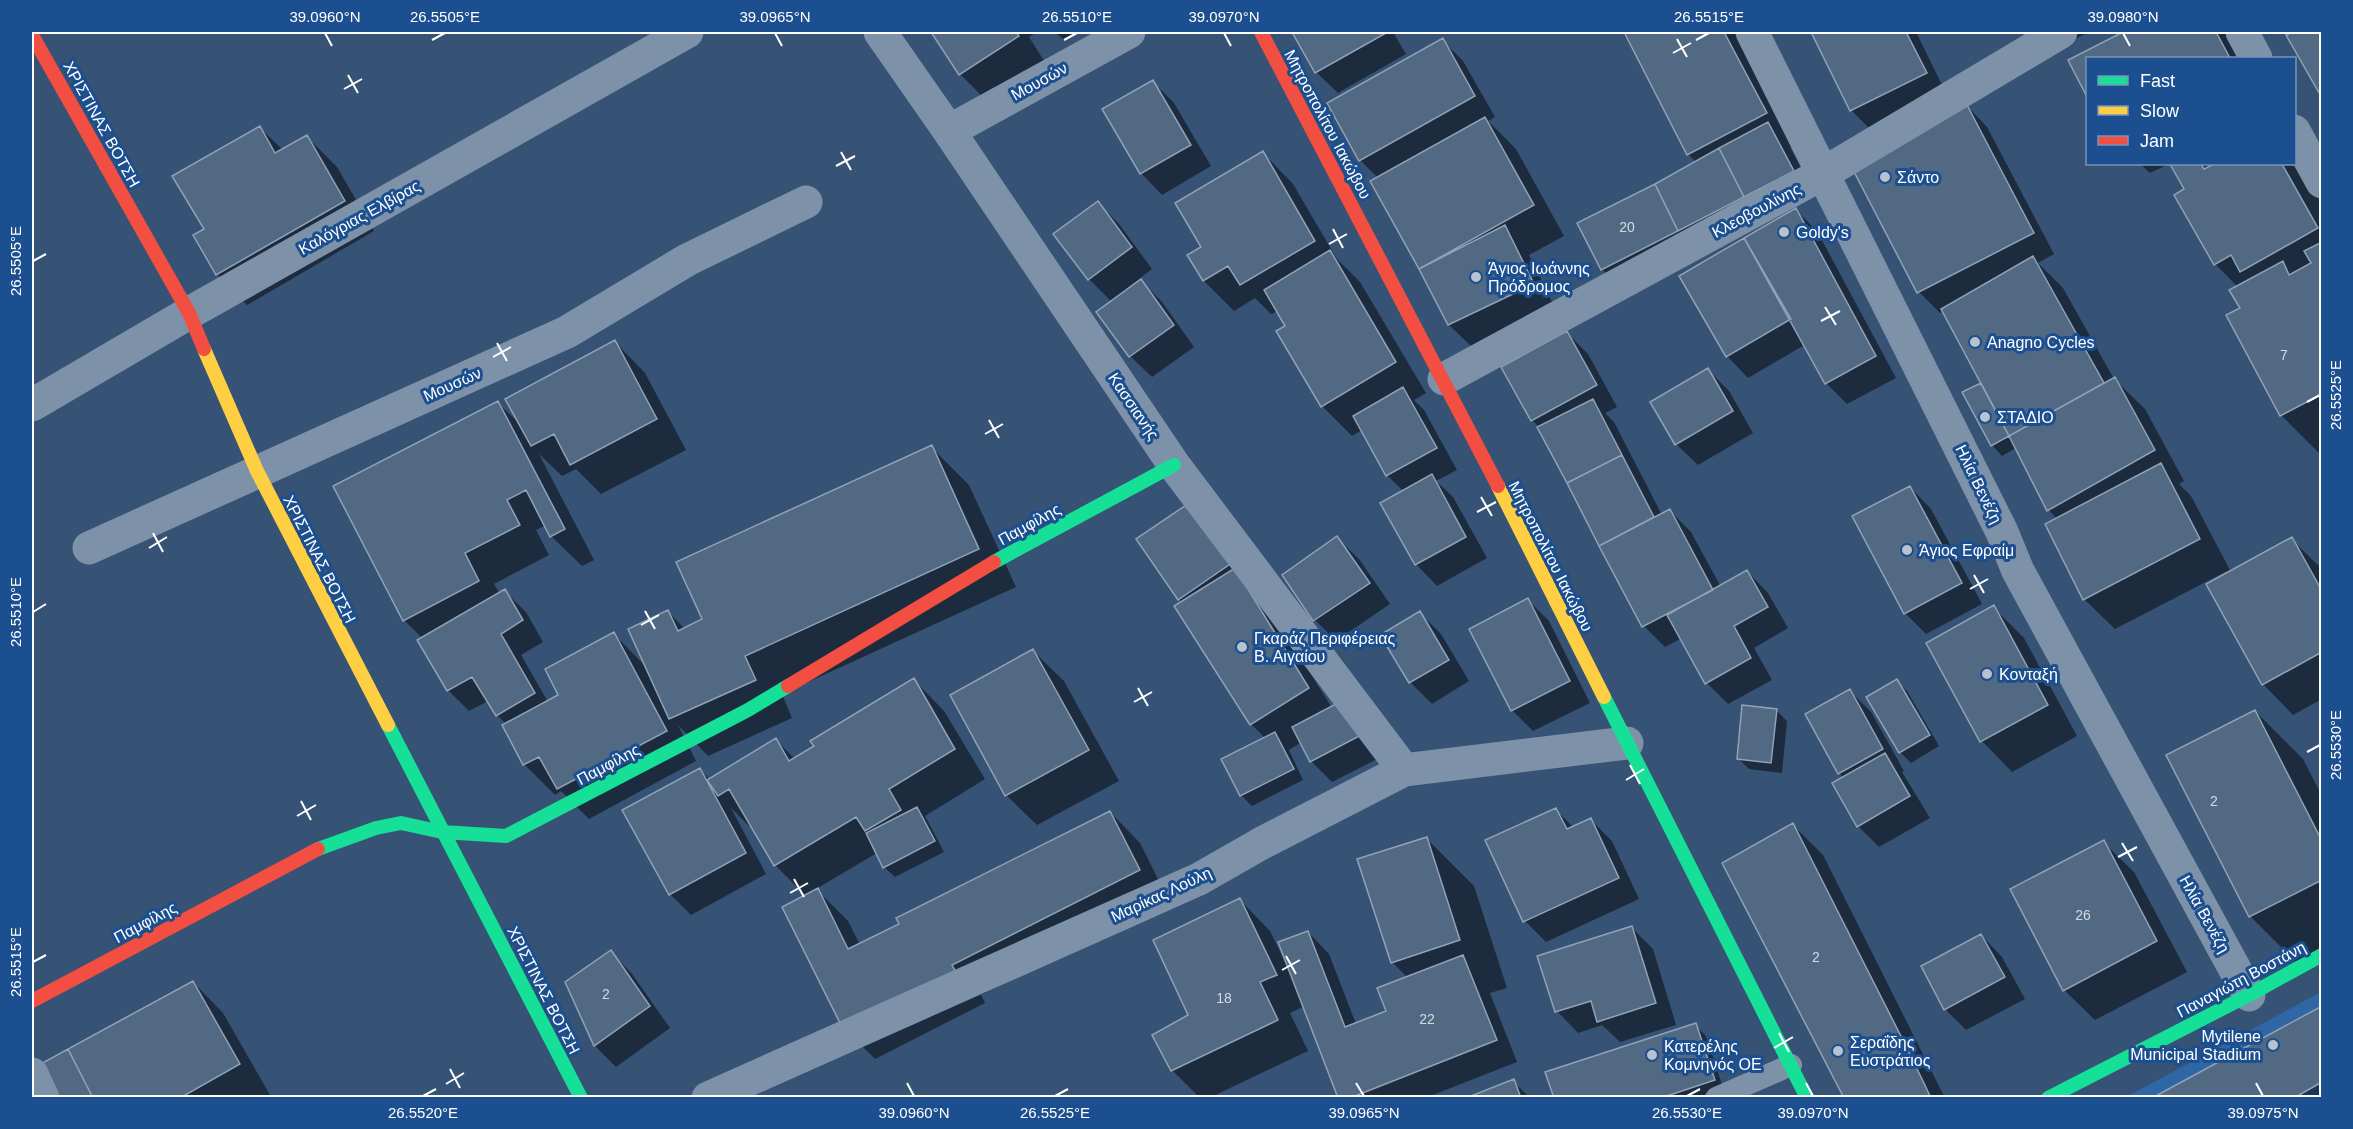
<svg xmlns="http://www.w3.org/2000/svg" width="2353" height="1129" viewBox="0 0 2353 1129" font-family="Helvetica,sans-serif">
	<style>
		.green { fill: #2f66a5 }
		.shadow { fill: #0007 }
		.building { fill: #526984; stroke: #92a2b6; stroke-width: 1.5 }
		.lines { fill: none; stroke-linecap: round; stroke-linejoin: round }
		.lane { stroke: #7d92a8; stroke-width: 22 }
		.street { stroke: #7d92a8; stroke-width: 33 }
		.fast { stroke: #16e098; stroke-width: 14 }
		.slow { stroke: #ffcf43; stroke-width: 14 }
		.jam { stroke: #f24e42; stroke-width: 14 }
		.ticks { fill: none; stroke: #fff; stroke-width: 2 }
		.poi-dot { fill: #b9c2ce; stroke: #1b4f8f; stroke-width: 2 }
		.labels { text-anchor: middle; stroke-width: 6; stroke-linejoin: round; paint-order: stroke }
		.number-label { font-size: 14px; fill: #d4dae0 }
		.street-label { font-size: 16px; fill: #fff; stroke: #1b4f8f }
		.poi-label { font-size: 16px; fill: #fff; stroke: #1b4f8f; text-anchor: start }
		.neatline { fill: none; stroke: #fff; stroke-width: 2 }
		.ticks-label { font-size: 15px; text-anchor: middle; fill: #fff }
	</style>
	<rect width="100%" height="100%" fill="#365274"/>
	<path class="green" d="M 2321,992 L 2321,1097 L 2126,1097 Z"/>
	<path class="shadow" d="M 933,32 L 1037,32 L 1029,37 L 1048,67 L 990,104 L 960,74 Z
		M 1055,32 L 1077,32 L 1064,40 Z
		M 1294,32 L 1393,32 L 1406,54 L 1338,93 L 1316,72 Z
		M 1626,32 L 1737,32 L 1796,144 L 1790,147 L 1814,192 L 1623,291 L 1602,269 L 1579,224 L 1696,162 L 1688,154 Z
		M 1813,32 L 1916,32 L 1947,95 L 1872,131 L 1851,110 Z
		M 2040,32 L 2088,32 L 2057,49 Z
		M 2126,32 L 2226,32 L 2252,58 L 2088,58 L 2070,60 Z
		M 1442,40 L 1463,61 L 1495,117 L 1488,121 L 1516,149 L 1564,236 L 1529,255 L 1554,306 L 1471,346 L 1449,325 L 1420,268 L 1378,178 L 1360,160 Z
		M 1153,82 L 1174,103 L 1211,166 L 1162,195 L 1141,173 Z
		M 1966,105 L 1987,127 L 2054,254 L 2038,263 L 2063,288 L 2114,379 L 2145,409 L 2184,481 L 2179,484 L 2191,496 L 2231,572 L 2291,539 L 2322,569 L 2322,699 L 2293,715 L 2263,684 L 2227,571 L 2115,629 L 2084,599 L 2057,519 L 2049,510 L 2016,448 L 2002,456 L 1992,445 L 1982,384 L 1944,311 L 1940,313 L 1919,292 Z
		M 260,128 L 283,150 L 307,137 L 337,167 L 374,231 L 247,305 L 217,274 L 206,230 Z
		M 1263,153 L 1293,184 L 1337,259 L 1360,282 L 1426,393 L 1414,400 L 1424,410 L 1457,470 L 1436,481 L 1453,497 L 1487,558 L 1437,586 L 1416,564 L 1403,491 L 1387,475 L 1362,430 L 1352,436 L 1322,406 L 1287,326 L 1278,311 L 1271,314 L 1255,298 L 1234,311 L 1204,281 L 1189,256 L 1203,247 Z
		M 2140,164 L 2169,164 L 2150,173 Z
		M 2171,164 L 2302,164 L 2322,199 L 2322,456 L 2281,415 L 2242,309 L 2238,287 L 2215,264 L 2186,190 Z
		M 1098,203 L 1119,224 L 1152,269 L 1126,289 L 1127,291 L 1141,281 L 1162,302 L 1194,347 L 1152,377 L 1130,356 L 1112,302 L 1089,279 Z
		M 1796,210 L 1817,231 L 1896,378 L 1847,404 L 1826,383 L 1806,344 L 1748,378 L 1727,356 Z
		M 1567,333 L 1588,354 L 1617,407 L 1605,413 L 1614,422 L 1662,515 L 1670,511 L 1691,532 L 1721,587 L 1747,571 L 1768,593 L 1788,628 L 1754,648 L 1772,680 L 1728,704 L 1707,683 L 1682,638 L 1665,647 L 1644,626 L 1540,428 L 1532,420 Z
		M 615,342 L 645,373 L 686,450 L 601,494 L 576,469 L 562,476 L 539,454 L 594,560 L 582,566 L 551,536 L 546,525 L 536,530 L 549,555 L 494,584 L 500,594 L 504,591 L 526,612 L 543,642 L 521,655 L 548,702 L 560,696 L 614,634 L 647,668 L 668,612 L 685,629 L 704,620 L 931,447 L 969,485 L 1016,587 L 782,694 L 792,718 L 708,756 L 678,725 L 696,761 L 589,819 L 561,791 L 555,795 L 524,764 L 504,725 L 506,724 L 497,715 L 488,701 L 469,711 L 448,690 L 423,639 L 404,620 L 498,403 L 520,424 Z
		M 1708,370 L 1729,391 L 1753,433 L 1698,465 L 1676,444 Z
		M 1910,487 L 1931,509 L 1982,604 L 1926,634 L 1905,613 Z
		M 1192,503 L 1265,600 L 1332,708 L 1387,754 L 1332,782 L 1311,761 L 1302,742 L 1289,750 L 1303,780 L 1252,806 L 1241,795 L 1266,739 L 1251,724 L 1176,606 L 1182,602 L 1179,599 Z
		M 1337,538 L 1359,559 L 1390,604 L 1336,641 L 1315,620 Z
		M 1528,600 L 1549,621 L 1590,703 L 1533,731 L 1512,710 Z
		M 1993,607 L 2024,638 L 2077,736 L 2012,772 L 1982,741 L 1928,643 Z
		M 1420,613 L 1441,634 L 1469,681 L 1432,704 L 1410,682 L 1383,635 Z
		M 1033,651 L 1064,681 L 1119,781 L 1037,825 L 1006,795 Z
		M 914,680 L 944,711 L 985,779 L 925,816 L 944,852 L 895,877 L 884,867 L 877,853 L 816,889 L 848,921 L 860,945 L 1110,812 L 1140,843 L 1169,901 L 981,995 L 985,1003 L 875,1059 L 844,1028 L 806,896 L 775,865 L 751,824 L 749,826 L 731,808 L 766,874 L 691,915 L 670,894 L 700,769 L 710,780 L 776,740 L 795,759 Z
		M 1896,681 L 1907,691 L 1939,746 L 1911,763 L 1901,753 L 1868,697 Z
		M 1850,691 L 1871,712 L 1904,771 L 1902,772 L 1930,818 L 1879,847 L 1858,826 L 1844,778 L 1839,773 Z
		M 1776,710 L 1787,721 L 1782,773 L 1749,769 L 1739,759 Z
		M 2255,711 L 2303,759 L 2322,796 L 2322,952 L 2298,964 L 2250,916 Z
		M 1556,810 L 1574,828 L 1591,820 L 1612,841 L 1639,899 L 1546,942 L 1525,921 Z
		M 1793,825 L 1823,855 L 1945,1098 L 1846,1098 Z
		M 1426,838 L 1474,886 L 1507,988 L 1490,993 L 1517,1062 L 1425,1098 L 1340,1098 L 1305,1006 L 1290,1013 L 1308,1051 L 1209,1098 L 1200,1098 L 1172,1070 L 1190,1015 L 1240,900 L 1270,931 L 1285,962 L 1308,932 L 1329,954 L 1356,1024 L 1388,1012 L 1408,978 L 1392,962 Z
		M 2103,842 L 2134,872 L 2187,972 L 2095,1020 L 2064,990 Z
		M 1632,928 L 1653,949 L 1676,1025 L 1620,1042 L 1602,1025 L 1578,1033 L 1557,1011 Z
		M 1981,935 L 2002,957 L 2025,999 L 1966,1030 L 1945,1009 Z
		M 611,952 L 632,974 L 670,1028 L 616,1067 L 595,1046 L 567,982 Z
		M 193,982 L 223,1013 L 270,1095 L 265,1098 L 56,1098 Z
		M 2322,1007 L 2322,1098 L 2156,1098 Z
		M 1695,1025 L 1706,1036 L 1724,1091 L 1703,1098 L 1555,1098 Z
		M 1513,1081 L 1530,1098 L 1470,1098 Z"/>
	<path class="building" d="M 931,32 L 1016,32 L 1019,36 L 959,75 Z
		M 1292,32 L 1385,32 L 1386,33 L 1315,73 Z
		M 1624,32 L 1724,32 L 1767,113 L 1687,155 Z
		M 1811,32 L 1906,32 L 1927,73 L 1850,111 Z
		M 2123,32 L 2216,32 L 2230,58 L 2088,58 L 2088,99 L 2068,60 Z
		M 2293,32 L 2322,32 L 2322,98 L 2286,35 Z
		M 1443,38 L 1475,96 L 1359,161 L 1327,103 Z
		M 1153,80 L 1191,145 L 1140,174 L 1102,109 Z
		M 1966,103 L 2034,233 L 1917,293 L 1850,164 Z
		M 1485,117 L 1534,205 L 1419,269 L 1370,181 Z
		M 1768,122 L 1794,171 L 1744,197 L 1719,148 Z
		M 260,126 L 275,153 L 307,135 L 345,201 L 216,275 L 193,235 L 204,229 L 172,176 Z
		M 1719,148 L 1744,197 L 1678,231 L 1655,184 Z
		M 1263,151 L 1315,241 L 1240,285 L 1228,266 L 1203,281 L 1187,255 L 1201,247 L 1175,203 Z
		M 2170,164 L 2201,164 L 2204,169 L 2214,164 L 2282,164 L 2318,228 L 2240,272 L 2231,255 L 2214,265 L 2174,195 L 2184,189 Z
		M 1655,184 L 1678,231 L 1601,270 L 1577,223 Z
		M 1098,201 L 1132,247 L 1088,280 L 1053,234 Z
		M 1796,208 L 1876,356 L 1825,384 L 1744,238 Z
		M 1505,225 L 1534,284 L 1448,325 L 1419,269 Z
		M 1744,238 L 1791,319 L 1726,357 L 1679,276 Z
		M 2322,242 L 2322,394 L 2280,416 L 2226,315 L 2240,308 L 2229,290 L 2283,261 L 2289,275 L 2311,263 L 2304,251 Z
		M 1330,250 L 1396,362 L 1321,407 L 1276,331 L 1285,326 L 1264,290 Z
		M 2033,256 L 2104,383 L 2009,436 L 1941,309 Z
		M 1141,279 L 1174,325 L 1129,357 L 1096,312 Z
		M 1567,331 L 1597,385 L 1531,421 L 1501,367 Z
		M 615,340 L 657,419 L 570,465 L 554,434 L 531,446 L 505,399 Z
		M 1708,368 L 1733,411 L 1675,445 L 1650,402 Z
		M 2115,377 L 2155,450 L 2047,511 L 2009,436 Z
		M 1981,383 L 2009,436 L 1991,446 L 1962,392 Z
		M 1403,387 L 1437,448 L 1386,476 L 1353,416 Z
		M 1593,399 L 1622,455 L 1567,483 L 1537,427 Z
		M 498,401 L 565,529 L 550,537 L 526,490 L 507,500 L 520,525 L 465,553 L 479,581 L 403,621 L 333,486 Z
		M 932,445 L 979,549 L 745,656 L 756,680 L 669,719 L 628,629 L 668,610 L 678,631 L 702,619 L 676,562 Z
		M 1622,455 L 1654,517 L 1599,546 L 1567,483 Z
		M 2161,463 L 2200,539 L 2083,600 L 2045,524 Z
		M 1432,474 L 1466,537 L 1415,565 L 1380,503 Z
		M 1910,486 L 1962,583 L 1904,614 L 1852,516 Z
		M 1192,501 L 1233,562 L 1178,600 L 1136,539 Z
		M 1670,509 L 1713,590 L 1642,627 L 1599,546 Z
		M 1337,536 L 1370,583 L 1313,621 L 1282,575 Z
		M 2292,537 L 2322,591 L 2322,652 L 2262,685 L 2206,584 Z
		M 1235,568 L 1309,688 L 1250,725 L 1174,606 Z
		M 1747,570 L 1768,607 L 1734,626 L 1751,658 L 1705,684 L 1667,615 Z
		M 505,589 L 523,620 L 501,634 L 535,693 L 496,716 L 472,677 L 447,691 L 417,640 Z
		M 1528,598 L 1570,681 L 1511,711 L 1469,629 Z
		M 1994,605 L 2048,705 L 1980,742 L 1926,643 Z
		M 1420,611 L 1449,660 L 1409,683 L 1380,635 Z
		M 614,632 L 667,731 L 557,789 L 539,757 L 523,765 L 502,725 L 558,695 L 545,669 Z
		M 1033,649 L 1089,750 L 1005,796 L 950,695 Z
		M 914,678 L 955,749 L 889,789 L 901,810 L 865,831 L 856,817 L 774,866 L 729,789 L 718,796 L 707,780 L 776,738 L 789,761 L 814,746 L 810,741 Z
		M 1897,679 L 1930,735 L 1899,753 L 1866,697 Z
		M 1850,689 L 1883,749 L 1838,774 L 1805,714 Z
		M 1349,697 L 1367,732 L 1310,762 L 1292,727 Z
		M 1742,705 L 1777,709 L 1771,763 L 1737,759 Z
		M 2255,710 L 2322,841 L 2322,880 L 2249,917 L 2166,755 Z
		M 1275,732 L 1294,769 L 1240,796 L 1221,759 Z
		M 1885,753 L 1910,796 L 1857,827 L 1832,783 Z
		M 700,768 L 746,853 L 669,895 L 622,810 Z
		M 917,807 L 935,841 L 883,868 L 866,833 Z
		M 1556,808 L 1567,829 L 1591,818 L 1619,878 L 1523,922 L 1485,840 Z
		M 1110,811 L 1140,870 L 952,965 L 956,972 L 843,1029 L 782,907 L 818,888 L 848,949 L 899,924 L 896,918 Z
		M 1793,823 L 1909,1052 L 1931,1098 L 1844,1098 L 1722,863 Z
		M 1427,837 L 1460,940 L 1391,963 L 1357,859 Z
		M 2104,840 L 2157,941 L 2063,991 L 2010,889 Z
		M 1240,898 L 1277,975 L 1260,982 L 1278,1020 L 1171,1071 L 1152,1035 L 1188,1015 L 1153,940 Z
		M 1632,926 L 1656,1003 L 1597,1022 L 1591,1001 L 1555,1012 L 1537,956 Z
		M 1308,931 L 1345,1027 L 1386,1011 L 1377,988 L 1463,955 L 1497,1040 L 1350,1098 L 1338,1098 L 1278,942 Z
		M 1981,934 L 2005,977 L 1944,1010 L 1921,966 Z
		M 611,950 L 650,1006 L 594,1046 L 565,982 Z
		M 193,981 L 240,1064 L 180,1098 L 93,1098 L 68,1049 Z
		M 2322,1006 L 2322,1082 L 2294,1098 L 2152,1098 Z
		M 1696,1023 L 1715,1080 L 1661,1098 L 1554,1098 L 1545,1072 Z
		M 68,1049 L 93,1098 L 54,1098 L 37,1066 Z
		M 1514,1079 L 1521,1098 L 1466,1098 Z"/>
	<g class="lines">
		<path class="lane" d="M 1716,1098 L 1791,1065"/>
		<path class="street" d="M 880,32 L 949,131 L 1174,465 L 1404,770
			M 1752,32 L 2002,532 L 2018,571 L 2249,995
			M 2242,32 L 2256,58
			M 949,131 L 1129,32
			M 2294,131 L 2322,182
			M 1444,379 L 1824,173 L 2061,32
			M 32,405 L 189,313 L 687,32
			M 89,548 L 567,332 L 687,260 L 806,202
			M 32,1074 L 43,1098
			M 708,1098 L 1199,879 L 1262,843 L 1404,770 L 1627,743"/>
		<path class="fast" d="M 994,562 L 1174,465
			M 1604,697 L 1807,1098
			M 388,725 L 581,1098
			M 318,849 L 376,828 L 401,823 L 442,832 L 506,836 L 748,710 L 788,686
			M 2048,1098 L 2249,995 L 2322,955"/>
		<path class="slow" d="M 204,349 L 257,471 L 388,725
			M 1498,486 L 1604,697"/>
		<path class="jam" d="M 1261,32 L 1498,486
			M 32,35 L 189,313 L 204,349
			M 788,686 L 994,562
			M 32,1001 L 318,849"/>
	</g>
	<path class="ticks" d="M 325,33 L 332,46M 775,33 L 782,46M 1224,33 L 1231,46M 2123,33 L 2130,46M 1677,39 L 1687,57M 432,40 L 445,33M 1064,40 L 1077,33M 1696,40 L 1709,33M 1673,53 L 1691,43M 348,75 L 358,93M 344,89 L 362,79M 841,152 L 851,170M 836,166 L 855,156M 1333,229 L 1343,248M 1329,244 L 1347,234M 33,261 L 46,254M 1825,307 L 1836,325M 1821,321 L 1840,311M 497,343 L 507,361M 493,357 L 511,347M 2307,402 L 2320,395M 989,420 L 999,438M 985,434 L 1003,424M 1481,497 L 1492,516M 1477,512 L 1496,502M 153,533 L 163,552M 149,548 L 167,537M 1974,575 L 1984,593M 1970,589 L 1988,579M 645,611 L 655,629M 33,612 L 46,604M 641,625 L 659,615M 1138,688 L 1148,706M 1134,702 L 1152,692M 2307,752 L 2320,745M 1630,765 L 1640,784M 1626,780 L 1644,769M 301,801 L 311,820M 297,816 L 316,805M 2122,843 L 2133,861M 2118,857 L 2137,847M 794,879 L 804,897M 790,893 L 808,883M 1286,956 L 1296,974M 33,962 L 46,955M 1282,970 L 1300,960M 1779,1033 L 1789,1052M 1774,1048 L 1793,1037M 450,1069 L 460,1088M 907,1083 L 914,1096M 1356,1083 L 1364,1096M 1806,1083 L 1813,1096M 2256,1083 L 2263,1096M 446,1084 L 464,1073M 423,1096 L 436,1089M 1055,1096 L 1068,1089M 1687,1096 L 1700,1089"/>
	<g class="poi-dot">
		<circle cx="1885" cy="177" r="6"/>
		<circle cx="1784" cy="232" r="6"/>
		<circle cx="1476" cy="277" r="6"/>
		<circle cx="1975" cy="342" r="6"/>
		<circle cx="1985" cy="417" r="6"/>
		<circle cx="1907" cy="550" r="6"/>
		<circle cx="1242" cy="647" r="6"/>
		<circle cx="1987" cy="674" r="6"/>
		<circle cx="2273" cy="1045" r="6"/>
		<circle cx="1838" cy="1051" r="6"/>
		<circle cx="1652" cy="1055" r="6"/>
	</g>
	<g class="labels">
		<g class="number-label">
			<text x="1627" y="232">20</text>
			<text x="2284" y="360">7</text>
			<text x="2214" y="806">2</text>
			<text x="2083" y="920">26</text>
			<text x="1816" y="962">2</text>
			<text x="606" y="999">2</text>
			<text x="1224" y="1003">18</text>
			<text x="1427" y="1024">22</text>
		</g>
		<g class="street-label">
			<text transform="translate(1039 81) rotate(-29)" y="6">Μουσών</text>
			<text transform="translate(102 124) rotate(61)" y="6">ΧΡΙΣΤΙΝΑΣ ΒΟΤΣΗ</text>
			<text transform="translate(1328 124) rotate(62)" y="6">Μητροπολίτου Ιακώβου</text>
			<text transform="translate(1756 210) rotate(-28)" y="6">Κλεοβουλίνης</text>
			<text transform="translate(359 217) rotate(-29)" y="6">Καλόγριας Ελβίρας</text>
			<text transform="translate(452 384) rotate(-24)" y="6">Μουσών</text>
			<text transform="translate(1134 406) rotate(56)" y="6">Κασσιανής</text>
			<text transform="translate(1979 484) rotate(64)" y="6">Ηλία Βενέζη</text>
			<text transform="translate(1029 524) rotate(-29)" y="6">Παμφίλης</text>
			<text transform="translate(1551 556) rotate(63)" y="6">Μητροπολίτου Ιακώβου</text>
			<text transform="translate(320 559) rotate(63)" y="6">ΧΡΙΣΤΙΝΑΣ ΒΟΤΣΗ</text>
			<text transform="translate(608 764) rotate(-28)" y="6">Παμφίλης</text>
			<text transform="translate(1161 894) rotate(-25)" y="6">Μαρίκας Λούλη</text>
			<text transform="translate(2205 914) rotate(61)" y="6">Ηλία Βενέζη</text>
			<text transform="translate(145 922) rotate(-28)" y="6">Παμφίλης</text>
			<text transform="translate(2241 979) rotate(-28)" y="6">Παναγιώτη Βοστάνη</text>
			<text transform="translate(544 990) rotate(63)" y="6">ΧΡΙΣΤΙΝΑΣ ΒΟΤΣΗ</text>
		</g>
		<g class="poi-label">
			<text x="1897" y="183">Σάντο</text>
			<text x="1796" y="238">Goldy's</text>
			<text x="1488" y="274">Άγιος Ιωάννης<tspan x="1488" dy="18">Πρόδρομος</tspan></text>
			<text x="1987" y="348">Anagno Cycles</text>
			<text x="1997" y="423">ΣΤΑΔΙΟ</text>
			<text x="1919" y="556">Άγιος Εφραίμ</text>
			<text x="1254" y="644">Γκαράζ Περιφέρειας<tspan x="1254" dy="18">Β. Αιγαίου</tspan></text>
			<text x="1999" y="680">Κονταξή</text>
			<text x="2261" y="1042" text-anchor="end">Mytilene<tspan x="2261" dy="18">Municipal Stadium</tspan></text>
			<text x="1850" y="1048">Σεραΐδης<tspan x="1850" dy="18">Ευστράτιος</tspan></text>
			<text x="1664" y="1052">Κατερέλης<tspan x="1664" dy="18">Κομνηνός ΟΕ</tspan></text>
		</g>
	</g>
	<rect width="2353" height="1129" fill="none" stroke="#1b4f8f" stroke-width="66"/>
	<rect x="2086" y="57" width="210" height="108" fill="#1b4f8f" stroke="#7695bc" stroke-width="1.5"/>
	<rect x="2098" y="76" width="30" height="9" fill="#16e098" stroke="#7695bc" stroke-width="1.5"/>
	<text x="2140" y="87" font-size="18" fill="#ffffff">Fast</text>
	<rect x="2098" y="106" width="30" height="9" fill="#ffcf43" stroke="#7695bc" stroke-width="1.5"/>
	<text x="2140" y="117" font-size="18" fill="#ffffff">Slow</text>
	<rect x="2098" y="136" width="30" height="9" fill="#f24e42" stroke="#7695bc" stroke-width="1.5"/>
	<text x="2140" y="147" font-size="18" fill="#ffffff">Jam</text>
	<rect x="33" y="33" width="2287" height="1063" class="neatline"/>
	<g class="ticks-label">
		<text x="325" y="22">39.0960°N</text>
		<text x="445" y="22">26.5505°E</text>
		<text x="775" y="22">39.0965°N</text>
		<text x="1077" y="22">26.5510°E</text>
		<text x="1224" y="22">39.0970°N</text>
		<text x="1709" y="22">26.5515°E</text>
		<text x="2123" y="22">39.0980°N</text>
		<text transform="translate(16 261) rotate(-90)" y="5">26.5505°E</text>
		<text transform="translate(2336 395) rotate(-90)" y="5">26.5525°E</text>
		<text transform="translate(16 612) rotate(-90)" y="5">26.5510°E</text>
		<text transform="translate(2336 745) rotate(-90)" y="5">26.5530°E</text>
		<text transform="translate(16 962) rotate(-90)" y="5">26.5515°E</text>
		<text x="423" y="1118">26.5520°E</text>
		<text x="914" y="1118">39.0960°N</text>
		<text x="1055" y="1118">26.5525°E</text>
		<text x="1364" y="1118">39.0965°N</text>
		<text x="1687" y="1118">26.5530°E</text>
		<text x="1813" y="1118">39.0970°N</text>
		<text x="2263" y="1118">39.0975°N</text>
	</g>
</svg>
